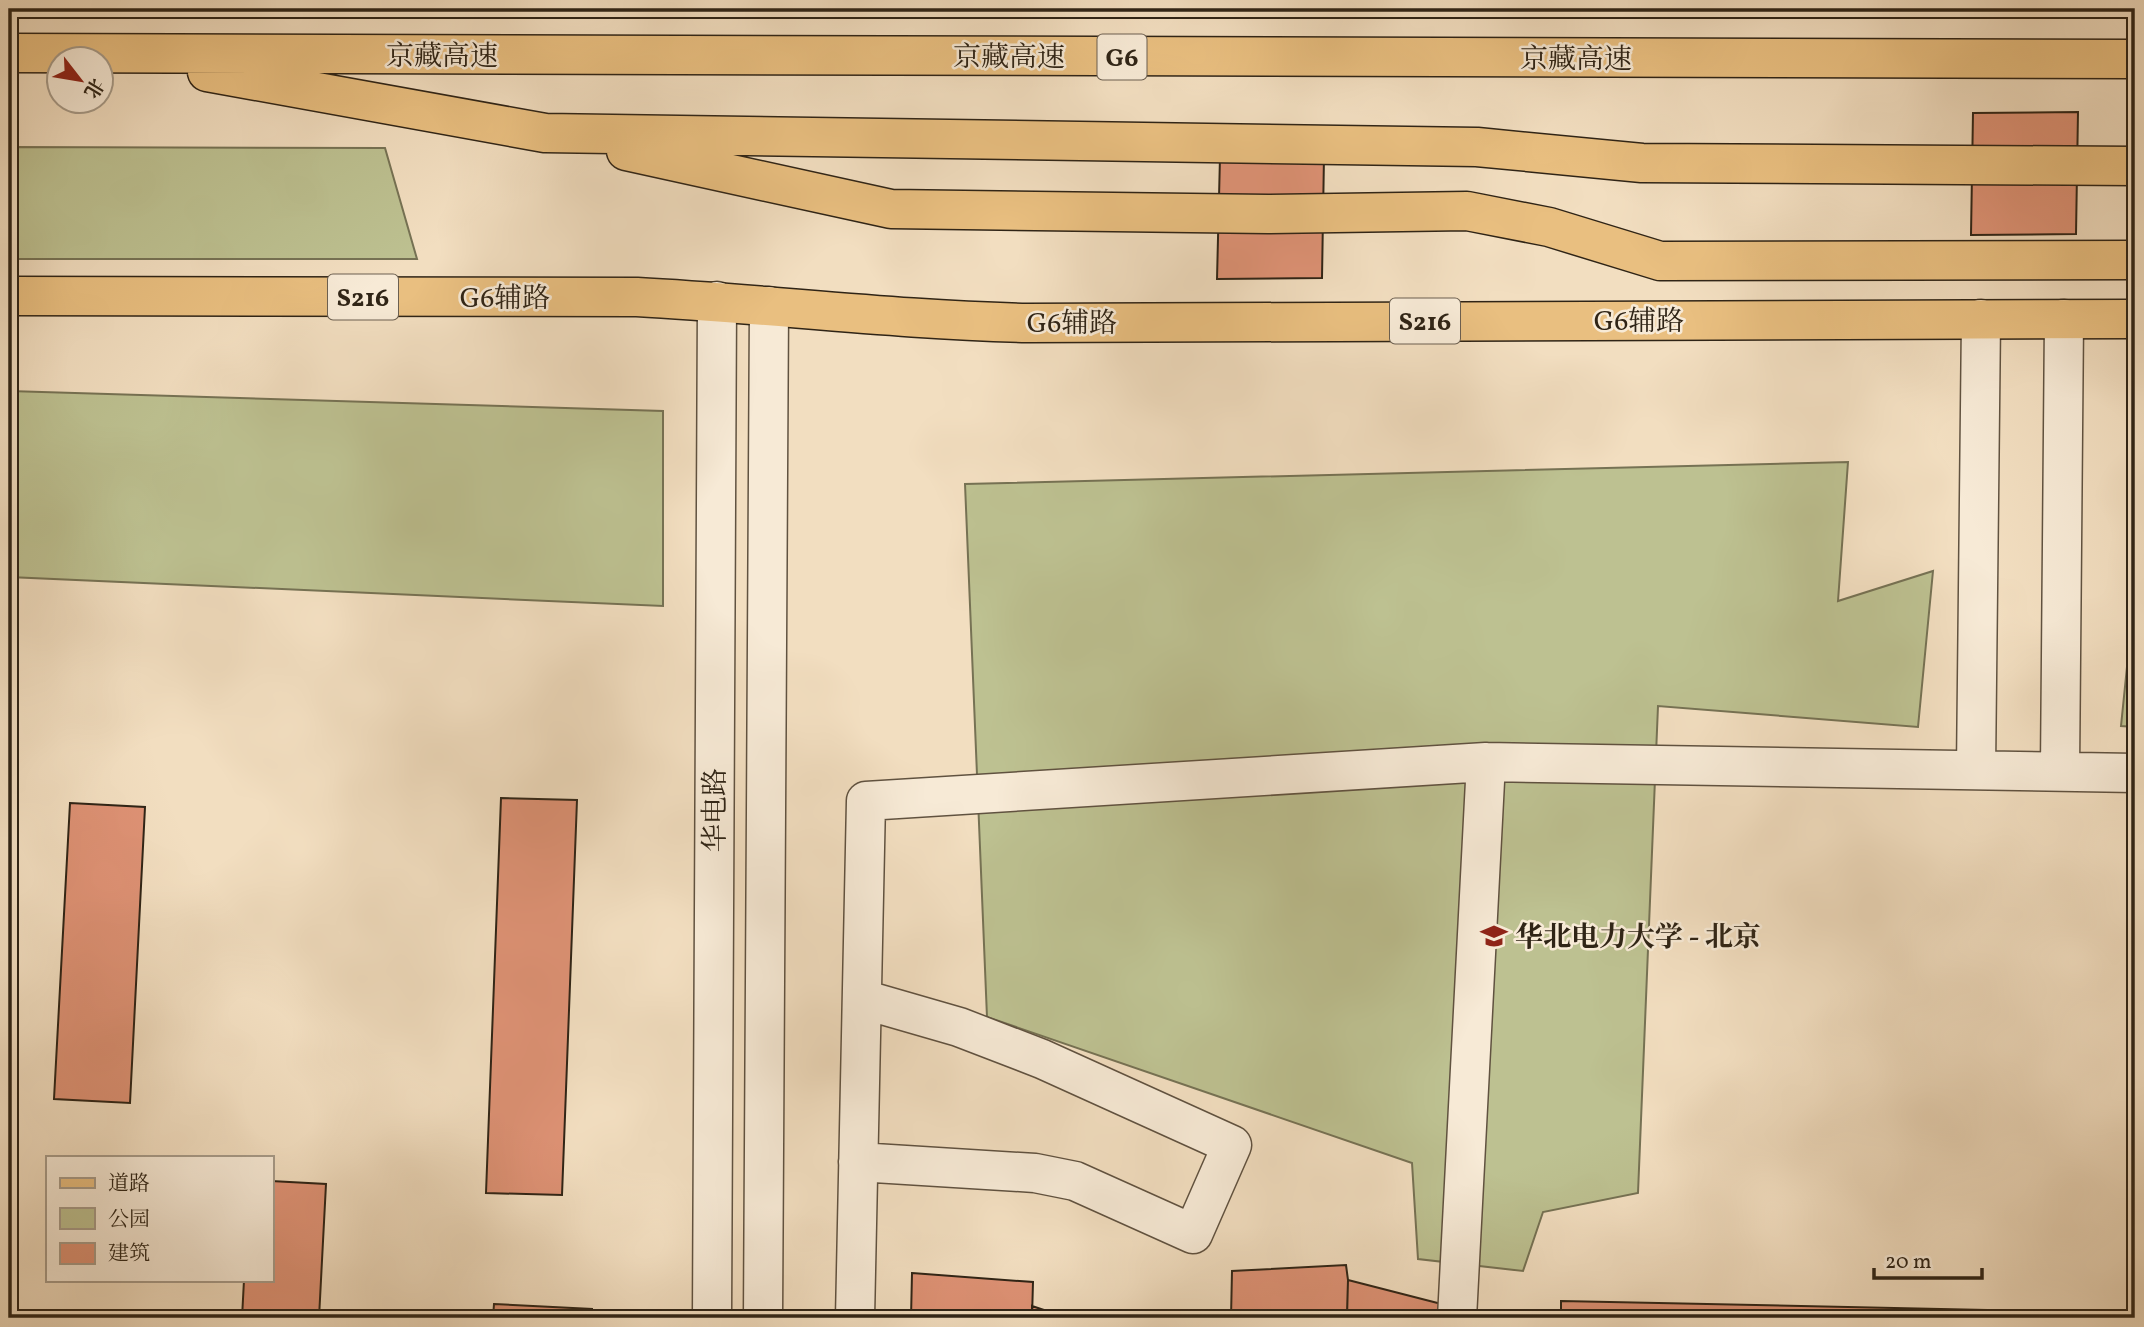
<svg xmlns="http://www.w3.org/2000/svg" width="2144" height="1327" viewBox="0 0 2144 1327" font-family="Vollkorn,'Noto Serif SC',serif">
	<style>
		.green { fill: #bdc191; stroke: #767254; stroke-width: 2 }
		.building { fill: #de9275; stroke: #2f2416; stroke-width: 2 }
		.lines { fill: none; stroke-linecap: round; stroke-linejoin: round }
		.minor-casing { stroke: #605240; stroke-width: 41 }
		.major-casing { stroke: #2f2416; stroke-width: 41 }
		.highway-casing { stroke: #2f2416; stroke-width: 41 }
		.minor { stroke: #f7ead6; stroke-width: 38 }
		.major { stroke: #e9bf80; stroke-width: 38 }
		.highway { stroke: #e9bf80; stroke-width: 38 }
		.labels { text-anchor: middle; stroke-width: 5; stroke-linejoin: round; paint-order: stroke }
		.shield { fill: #f7ead6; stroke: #6b5f50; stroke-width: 2 }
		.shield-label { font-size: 26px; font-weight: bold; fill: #2f2416 }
		.street-label { font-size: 28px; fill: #2f2416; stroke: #f7ead6 }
		.poi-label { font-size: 28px; font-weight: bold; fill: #2f2416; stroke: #f7ead6; text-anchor: start }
	</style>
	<rect width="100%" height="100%" fill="#f2dec0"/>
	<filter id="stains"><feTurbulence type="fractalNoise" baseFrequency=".00286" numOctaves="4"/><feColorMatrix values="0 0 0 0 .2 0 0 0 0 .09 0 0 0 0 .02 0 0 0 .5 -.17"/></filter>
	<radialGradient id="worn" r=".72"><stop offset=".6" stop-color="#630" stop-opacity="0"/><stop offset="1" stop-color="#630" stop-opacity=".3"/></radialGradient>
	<path class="green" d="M 9,147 L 385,148 L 417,259 L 9,259 Z
		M 9,391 L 663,411 L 663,606 L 9,577 Z
		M 1848,462 L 1838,601 L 1933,571 L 1918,727 L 1658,706 L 1638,1193 L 1543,1212 L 1523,1271 L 1418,1259 L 1412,1163 L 987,1017 L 965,484 Z
		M 2135,588 L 2135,727 L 2121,726 Z"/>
	<path class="building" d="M 2078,112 L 2076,234 L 1971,235 L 1973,113 Z
		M 1324,156 L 1322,278 L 1217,279 L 1220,157 Z
		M 501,798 L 577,800 L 562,1195 L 486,1193 Z
		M 70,803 L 145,807 L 130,1103 L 54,1099 Z
		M 271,1181 L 326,1184 L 319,1318 L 242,1318 L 244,1280 L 271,1280 Z
		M 1346,1265 L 1348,1280 L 1347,1318 L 1231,1318 L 1232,1271 Z
		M 912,1273 L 1033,1282 L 1032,1318 L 911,1318 Z
		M 1348,1280 L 1496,1318 L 1367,1318 L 1347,1313 Z
		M 1561,1301 L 2135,1313 L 2135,1318 L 1561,1318 Z
		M 494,1304 L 592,1309 L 592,1318 L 493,1318 Z
		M 1032,1306 L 1068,1318 L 1032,1318 Z"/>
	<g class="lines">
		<defs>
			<path id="minor" d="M 1976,770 L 1981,319
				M 2060,770 L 2064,319
				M 858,1162 L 1035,1173 L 1075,1181 L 1193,1234 L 1232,1145 L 1042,1059 L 959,1027 L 862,999
				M 712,1318 L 717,301
				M 763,1318 L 769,306
				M 855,1318 L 866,801 L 1486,762 L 2135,773
				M 1457,1318 L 1486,762"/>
			<path id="major" d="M 9,296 L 637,297 C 768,304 897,320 1028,323 L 2135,319"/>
			<path id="highway" d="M 9,53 L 2135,59
				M 207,72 L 545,133 L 1477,147 L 1642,163 L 2135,166
				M 626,151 L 891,209 L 1268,214 L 1467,211 L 1549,227 L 1660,261 L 2135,260"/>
		</defs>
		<use href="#minor" class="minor-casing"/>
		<use href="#major" class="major-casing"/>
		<use href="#highway" class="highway-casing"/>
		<use href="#minor" class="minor"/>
		<use href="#major" class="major"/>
		<use href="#highway" class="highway"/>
	</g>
	<defs>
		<symbol id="university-bare" viewBox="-9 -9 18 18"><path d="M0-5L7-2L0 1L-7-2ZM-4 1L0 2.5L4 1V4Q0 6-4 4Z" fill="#8f2418" stroke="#f7ead6" stroke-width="2.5" paint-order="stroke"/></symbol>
	</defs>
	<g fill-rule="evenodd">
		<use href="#university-bare" x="1475" y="917" width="38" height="38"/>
	</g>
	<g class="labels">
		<g class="shield">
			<rect x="1097.5" y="34.5" width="49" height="45" rx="5"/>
			<rect x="328" y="274.5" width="70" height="45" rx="5"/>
			<rect x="1390" y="298.5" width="70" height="45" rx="5"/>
		</g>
		<g class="shield-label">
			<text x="1122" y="66">G6</text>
			<text x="363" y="306">S216</text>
			<text x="1425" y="330">S216</text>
		</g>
		<g class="street-label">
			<text x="442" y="65">京藏高速</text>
			<text x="1009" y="66">京藏高速</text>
			<text x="1576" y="68">京藏高速</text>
			<text x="505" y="307">G6辅路</text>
			<text x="1639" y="330">G6辅路</text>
			<text x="1072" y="332">G6辅路</text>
			<text transform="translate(714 810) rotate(-90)" y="10">华电路</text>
		</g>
		<g class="poi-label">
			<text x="1515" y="946">华北电力大学 - 北京</text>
		</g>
	</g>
	<rect width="2144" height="1327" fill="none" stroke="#f2dec0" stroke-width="35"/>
	<rect x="10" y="10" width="2123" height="1306" fill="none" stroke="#2f2416" stroke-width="3.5"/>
	<rect x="18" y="18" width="2109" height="1292" fill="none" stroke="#2f2416" stroke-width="2"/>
	<rect x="46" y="1156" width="228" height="126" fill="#f7ead6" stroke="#a79b89" stroke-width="2"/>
	<rect x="60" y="1178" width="35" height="10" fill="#e9bf80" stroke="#a79b89" stroke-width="2"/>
	<text x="108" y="1190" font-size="21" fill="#2f2416">道路</text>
	<rect x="60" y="1208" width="35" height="21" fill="#bdc191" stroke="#a79b89" stroke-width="2"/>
	<text x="108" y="1226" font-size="21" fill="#2f2416">公园</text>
	<rect x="60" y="1243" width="35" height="21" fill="#de9275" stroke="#a79b89" stroke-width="2"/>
	<text x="108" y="1260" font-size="21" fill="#2f2416">建筑</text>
	<g transform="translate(80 80) rotate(121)"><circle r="33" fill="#f7ead6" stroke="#a79b89" stroke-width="2"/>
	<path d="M0-5L12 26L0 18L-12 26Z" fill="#8f2418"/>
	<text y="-10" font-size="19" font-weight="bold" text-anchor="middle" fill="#2f2416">北</text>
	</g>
	<path d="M1874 1268v10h108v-10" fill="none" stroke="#2f2416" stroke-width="3.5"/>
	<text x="1885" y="1268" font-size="21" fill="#2f2416" stroke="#f7ead6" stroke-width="5" paint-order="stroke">20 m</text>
	<rect width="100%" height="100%" filter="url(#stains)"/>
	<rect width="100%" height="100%" fill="url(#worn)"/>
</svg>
